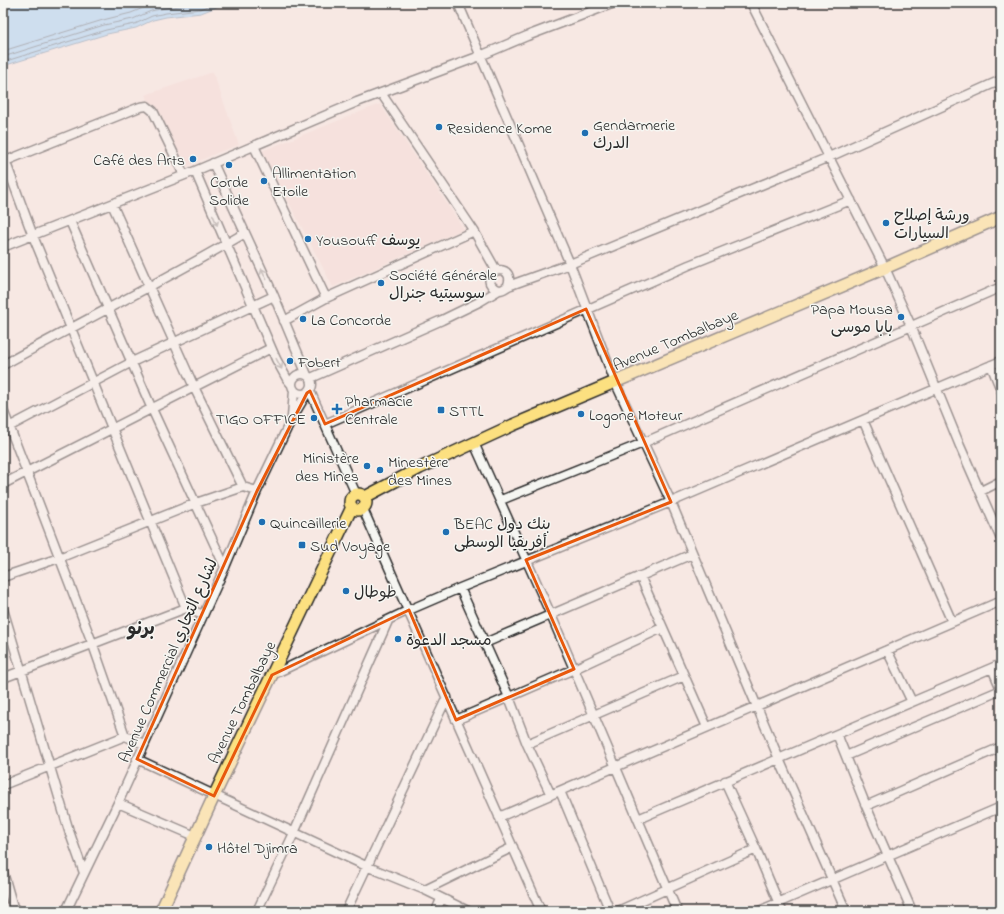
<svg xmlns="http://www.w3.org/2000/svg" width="1004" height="914" viewBox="0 0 1004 914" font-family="'Indie Flower','Playpen Sans Arabic',sans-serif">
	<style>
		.built { fill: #f3dad5 }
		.water { fill: #9cd2fb; stroke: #6f8fa8 }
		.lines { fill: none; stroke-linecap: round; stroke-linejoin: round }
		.shore { stroke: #586e7e; stroke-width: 1 }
		.minor-casing { stroke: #2b2b2b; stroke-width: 11 }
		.major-casing { stroke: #2b2b2b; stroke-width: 14 }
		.minor { stroke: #f6f6f2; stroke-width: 8 }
		.major { stroke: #fce080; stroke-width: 11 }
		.oneway { stroke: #90908e }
		.marked { fill: none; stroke: #e8590c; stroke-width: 3; stroke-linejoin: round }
		.poi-dot { fill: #1f6fb2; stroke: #f6f6f2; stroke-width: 1.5 }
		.labels { text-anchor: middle; stroke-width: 3; stroke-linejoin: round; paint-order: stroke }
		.poi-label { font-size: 16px; fill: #2b2b2b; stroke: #f6f6f2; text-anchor: start }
		.street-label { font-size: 16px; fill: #2b2b2b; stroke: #f6f6f2 }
		.quarter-label { font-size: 18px; font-weight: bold; fill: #2b2b2b; stroke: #f6f6f2 }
	</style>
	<rect width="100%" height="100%" fill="#f7e8e3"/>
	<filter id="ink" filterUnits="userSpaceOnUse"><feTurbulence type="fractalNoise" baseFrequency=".025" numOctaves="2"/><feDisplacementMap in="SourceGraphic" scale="8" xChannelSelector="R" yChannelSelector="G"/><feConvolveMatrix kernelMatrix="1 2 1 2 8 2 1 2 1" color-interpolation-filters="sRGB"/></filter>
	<g filter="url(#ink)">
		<path class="built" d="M 213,72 L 239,145 L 219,152 L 188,166 L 145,95 Z
			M 380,104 L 464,229 L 333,287 L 262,151 Z"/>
		<path class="water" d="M 3,3 L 227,3 L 201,13 L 166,17 L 153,20 L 136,28 L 107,34 L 3,66 Z"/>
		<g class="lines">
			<path class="shore" d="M 3,51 L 103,20 L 131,13 L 148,6 L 159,3
				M 3,57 L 104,25 L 133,19 L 151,11 L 165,8 L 201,3
				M 3,62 L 106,30 L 135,24 L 152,16 L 166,13 L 200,9 L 215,3"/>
			<defs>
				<path id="minor" d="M 458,3 L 570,264 L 615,382 L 671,502 L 779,759 L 846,911
					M 751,3 L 885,268 L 911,326 L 960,446 L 1001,539
					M 381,93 L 474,231 L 496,270
					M 254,146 L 326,298
					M 3,155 L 33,236 L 186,608
					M 3,162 L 140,107 L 147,106 L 153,111 L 184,175
					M 213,163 L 274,296 L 307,375
					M 195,171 L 276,359 L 287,379 L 292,385
					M 112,204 L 194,387 L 243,487
					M 70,221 L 152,409 L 225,567
					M 3,247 L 195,171 L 357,102 L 480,56 L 527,36 L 614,3
					M 508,285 C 511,277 508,270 499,270 C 492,271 488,276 490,283 C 492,287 495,290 500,290 C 504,290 507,286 511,285 C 530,278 550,271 570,264 L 829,157 L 1001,80
					M 284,321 L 326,298 L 474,231
					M 3,365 C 84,320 166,280 245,233
					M 991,365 L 1001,390
					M292 384a10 10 0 1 1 20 0a10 10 0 1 1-20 0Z
					M 311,378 L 442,320 L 479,302 L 499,290
					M 310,391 L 356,494
					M 3,410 L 93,645 L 125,736 L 144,744
					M 292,417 L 294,390
					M 863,420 L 952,622
					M 325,424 L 689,265 L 851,200
					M 3,430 L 132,362 L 274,296
					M 474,443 L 551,615 L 677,911
					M 3,484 L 271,348
					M 981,491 L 1001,481
					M 501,500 L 643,443 L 1001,287
					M 363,509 L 541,911
					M 640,576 L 707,727
					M 3,577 L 59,558 L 196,503 L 243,487 L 257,491
					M 460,588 L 509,697 L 527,744 L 551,795
					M 3,609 L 69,831 L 84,873
					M 485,643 L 692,554
					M 887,650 L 912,702
					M 992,668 L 1001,689
					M 272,675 L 409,610 L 460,588 L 671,502 L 1001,361
					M 3,678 L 186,608 L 203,615
					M 456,720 L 574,669 L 662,628
					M 837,734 L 866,806 L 912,911
					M 527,744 L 684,676
					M 846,756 L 1001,690
					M 137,759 L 366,866 L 425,890 L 468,911
					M 725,781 L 756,849 L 782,911
					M 3,785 L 125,736
					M 560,791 L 610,911
					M 118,803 L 195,836
					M 866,806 L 1001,747
					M 499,817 L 1001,601
					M 638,819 L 1001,664
					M 3,872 L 13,907 L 17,911
					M 425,890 L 513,847
					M 3,908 L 13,907
					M 66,911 L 118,803 L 225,567 L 257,491 L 291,420 L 307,393
					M 257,911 L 294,833 L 388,621
					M 346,911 L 447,697
					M 436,911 L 441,899
					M 618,911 L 756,849
					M 759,911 L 1001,807"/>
				<path id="major" d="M350 502a8 8 0 1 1 16 0a8 8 0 1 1-16 0Z
					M 365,497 L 420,468 L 513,425 L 885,268 L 1001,217
					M 161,911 L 214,796 L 352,507"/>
			</defs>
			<use href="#minor" class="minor-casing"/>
			<use href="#major" class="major-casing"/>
			<use href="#minor" class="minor"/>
			<use href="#major" class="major"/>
		</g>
		<defs><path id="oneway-shaft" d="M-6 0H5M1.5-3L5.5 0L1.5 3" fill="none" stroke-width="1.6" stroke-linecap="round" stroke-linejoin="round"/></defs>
		<g class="oneway">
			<use href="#oneway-shaft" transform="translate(215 220) rotate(67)"/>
			<use href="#oneway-shaft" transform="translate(264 274) rotate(-115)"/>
			<use href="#oneway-shaft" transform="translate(279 364) rotate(62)"/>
		</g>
	</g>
	<path d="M0 0H1004V914H0ZM 586,309 L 671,502 L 526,560 L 574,669 L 456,720 L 409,610 L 272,675 L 214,796 L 137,759 L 257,491 L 307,393 L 310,391 L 325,424 Z" fill="#f7e8e3" fill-opacity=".55" fill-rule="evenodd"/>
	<path class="marked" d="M 586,309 L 671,502 L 526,560 L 574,669 L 456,720 L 409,610 L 272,675 L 214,796 L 137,759 L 257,491 L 307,393 L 310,391 L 325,424 Z"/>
	<g class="poi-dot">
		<circle cx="439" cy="127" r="4"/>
		<circle cx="585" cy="133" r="4"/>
		<circle cx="193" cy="159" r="4"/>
		<circle cx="229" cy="165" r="4"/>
		<circle cx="264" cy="181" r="4"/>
		<circle cx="886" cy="223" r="4"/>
		<circle cx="308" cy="239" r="4"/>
		<circle cx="381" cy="283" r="4"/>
		<circle cx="901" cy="317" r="4"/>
		<circle cx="303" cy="319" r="4"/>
		<circle cx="290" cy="361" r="4"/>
		<path d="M335 403h4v4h4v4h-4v4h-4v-4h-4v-4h4z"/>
		<rect x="437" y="406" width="8" height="8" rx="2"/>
		<circle cx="581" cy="414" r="4"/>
		<circle cx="314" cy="418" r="4"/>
		<circle cx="367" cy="466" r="4"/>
		<circle cx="380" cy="470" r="4"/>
		<circle cx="262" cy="522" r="4"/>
		<circle cx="446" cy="532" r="4"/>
		<rect x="298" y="541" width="8" height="8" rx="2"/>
		<circle cx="346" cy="591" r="4"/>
		<circle cx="398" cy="639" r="4"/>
		<circle cx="209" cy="847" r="4"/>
	</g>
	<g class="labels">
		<g class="poi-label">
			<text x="593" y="130">Gendarmerie<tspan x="593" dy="18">الدرك</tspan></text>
			<text x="447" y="133">Residence Kome</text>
			<text x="185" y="165" text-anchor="end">Café des Arts</text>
			<text x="272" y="178">Allimentation<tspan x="272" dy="18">Etoile</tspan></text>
			<text x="229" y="187" text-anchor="middle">Corde<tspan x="229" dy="18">Solide</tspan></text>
			<text x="894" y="220">ورشة إصلاح<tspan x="894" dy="18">السيارات</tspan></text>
			<text x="316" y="245">Yousouff يوسف</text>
			<text x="389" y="280">Société Générale<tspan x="389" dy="18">سوسيتيه جنرال</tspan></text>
			<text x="893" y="314" text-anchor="end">Papa Mousa<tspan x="893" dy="18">بابا موسى</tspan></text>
			<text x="311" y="325">La Concorde</text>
			<text x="298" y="367">Fobert</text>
			<text x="345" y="406">Pharmacie<tspan x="345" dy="18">Centrale</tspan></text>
			<text x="449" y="416">STTL</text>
			<text x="589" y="420">Logone Moteur</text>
			<text x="306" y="424" text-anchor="end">TIGO OFFICE</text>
			<text x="359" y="463" text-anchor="end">Ministère<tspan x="359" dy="18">des Mines</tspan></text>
			<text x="388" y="467">Minestère<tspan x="388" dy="18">des Mines</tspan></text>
			<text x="270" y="528">Quincaillerie</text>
			<text x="454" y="529">BEAC بنك دول<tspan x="454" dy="18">أفريقيا الوسطى</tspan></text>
			<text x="310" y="551">Sud Voyage</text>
			<text x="354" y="597">طوطال</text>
			<text x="406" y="645">مسجد الدعوة</text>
			<text x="217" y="853">Hôtel Djimra</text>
		</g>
		<g class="street-label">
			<text transform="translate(675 339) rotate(-23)" y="6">Avenue Tombalbaye</text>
			<text transform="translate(167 660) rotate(-66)" y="6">Avenue Commercial لشارع التجاري</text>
			<text transform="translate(241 702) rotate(-64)" y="6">Avenue Tombalbaye</text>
		</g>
		<g class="quarter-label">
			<text x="141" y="634">برنو</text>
		</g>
	</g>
	<rect width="1004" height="914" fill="none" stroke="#f6f6f2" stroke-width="16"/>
	<rect x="8" y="8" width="988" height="898" fill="none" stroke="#2b2b2b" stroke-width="1.5" filter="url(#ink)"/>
</svg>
